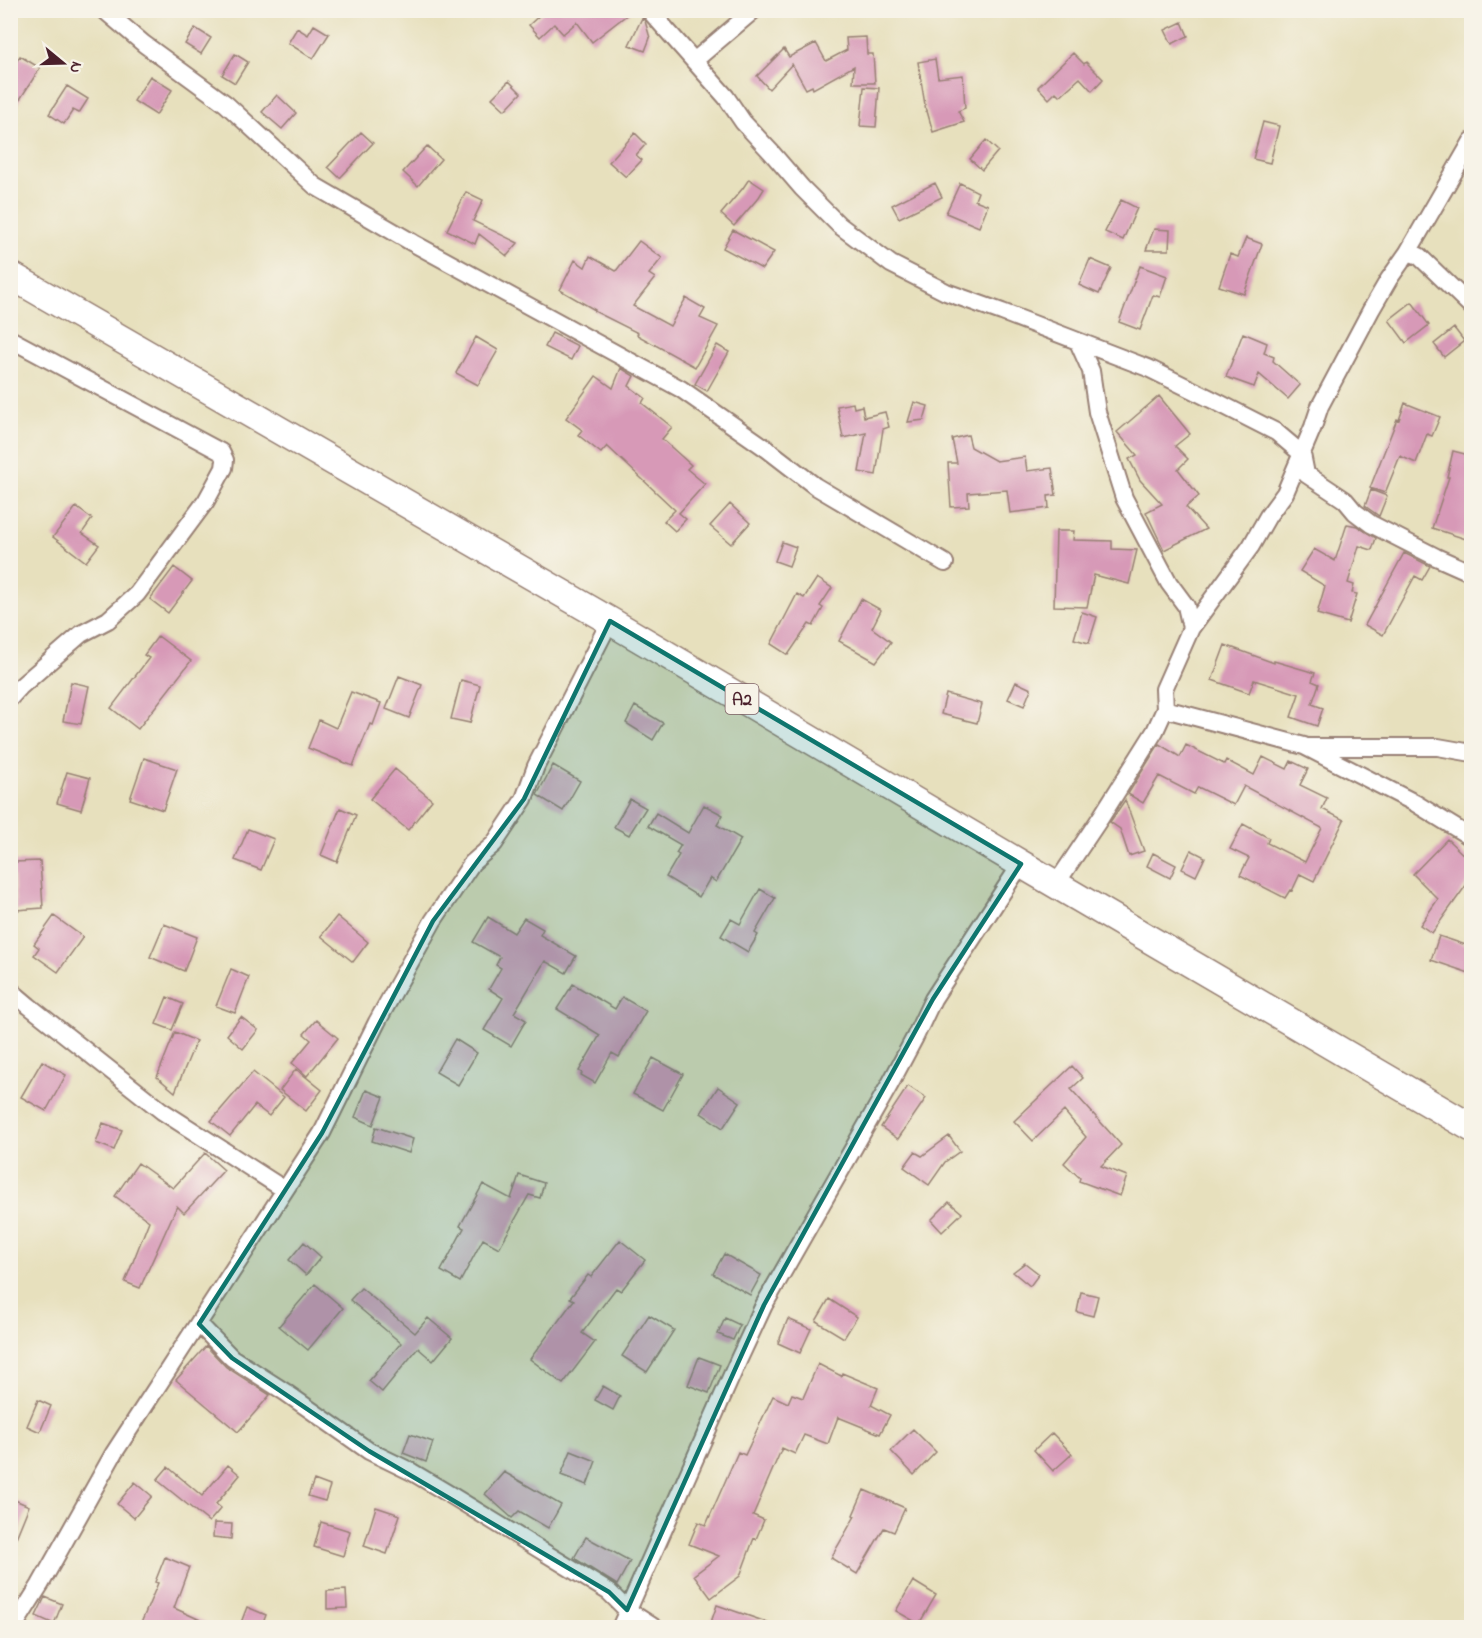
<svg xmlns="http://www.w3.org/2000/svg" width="1482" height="1638" viewBox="0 0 1482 1638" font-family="'Indie Flower',sans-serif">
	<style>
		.building { fill: #d799b7 }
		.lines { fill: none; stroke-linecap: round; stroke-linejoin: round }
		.minor-casing { stroke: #988074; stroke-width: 20 }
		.trunk-casing { stroke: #988074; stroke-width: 30 }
		.minor { stroke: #fff; stroke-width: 16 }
		.trunk { stroke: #fff; stroke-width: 27 }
		.marked { fill: #0f766e; fill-opacity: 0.2; stroke: #0f766e; stroke-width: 4.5; stroke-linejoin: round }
		.labels { text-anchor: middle; stroke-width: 5; stroke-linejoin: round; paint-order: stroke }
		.shield { fill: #f7f3e8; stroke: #7e5f64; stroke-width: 1.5 }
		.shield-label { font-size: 18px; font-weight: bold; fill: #4a1f2b }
	</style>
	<rect width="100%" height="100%" fill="#f7f3e8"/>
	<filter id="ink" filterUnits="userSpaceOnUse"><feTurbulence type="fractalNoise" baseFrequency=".0167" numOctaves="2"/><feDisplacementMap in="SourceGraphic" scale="12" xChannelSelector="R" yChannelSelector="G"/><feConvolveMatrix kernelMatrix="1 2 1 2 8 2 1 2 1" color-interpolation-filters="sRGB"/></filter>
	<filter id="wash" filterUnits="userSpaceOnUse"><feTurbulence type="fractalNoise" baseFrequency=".008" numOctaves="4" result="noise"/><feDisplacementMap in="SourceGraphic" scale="24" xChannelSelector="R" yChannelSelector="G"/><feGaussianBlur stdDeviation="1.35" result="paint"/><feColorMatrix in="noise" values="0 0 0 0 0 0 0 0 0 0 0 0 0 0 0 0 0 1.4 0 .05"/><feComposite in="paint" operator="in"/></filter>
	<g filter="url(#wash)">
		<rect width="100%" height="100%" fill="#e7e0bd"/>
		<g id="blocks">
			<path class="building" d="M 542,10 L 633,10 L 592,42 L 577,22 L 563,34 L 554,24 L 540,37 L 529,25 L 543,12 Z
				M 642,18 L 645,21 L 650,38 L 645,51 L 629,45 Z
				M 1182,22 L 1188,36 L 1172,44 L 1165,30 Z
				M 314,25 L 329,34 L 313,59 L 288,43 L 297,28 L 308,35 Z
				M 195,28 L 211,38 L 201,54 L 185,44 Z
				M 866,37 L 867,54 L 873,54 L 875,83 L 853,83 L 854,66 L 813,89 L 812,86 L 806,89 L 792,64 L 769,89 L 757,76 L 784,49 L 789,57 L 816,43 L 826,61 L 847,50 L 846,38 Z
				M 1073,53 L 1084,64 L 1086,62 L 1103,79 L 1092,91 L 1080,78 L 1060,96 L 1056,92 L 1049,99 L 1038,87 Z
				M 235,54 L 248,62 L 235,83 L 222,75 Z
				M 20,56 L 40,68 L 10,115 L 10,71 Z
				M 935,59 L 938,78 L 963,75 L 965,108 L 958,111 L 964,122 L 933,132 L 927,111 L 926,111 L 918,62 Z
				M 150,76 L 172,90 L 156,115 L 134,101 Z
				M 509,81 L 521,93 L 505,110 L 492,98 Z
				M 67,86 L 88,99 L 79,113 L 73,110 L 64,124 L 49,114 Z
				M 864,87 L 879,88 L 876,127 L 860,126 Z
				M 277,95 L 296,113 L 282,129 L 262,112 Z
				M 1263,122 L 1279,126 L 1270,163 L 1253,159 Z
				M 361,132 L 373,143 L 340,178 L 328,167 Z
				M 635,133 L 646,144 L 636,155 L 642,160 L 626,177 L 609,162 Z
				M 986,140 L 998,151 L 982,170 L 970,159 Z
				M 427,146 L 441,159 L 418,186 L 403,172 Z
				M 749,179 L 764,189 L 759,197 L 734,226 L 721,214 L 743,188 Z
				M 935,183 L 942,197 L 899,218 L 892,205 Z
				M 960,183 L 978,192 L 975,200 L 988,205 L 979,227 L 946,213 Z
				M 466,192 L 483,200 L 473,221 L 518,243 L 507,256 L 479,234 L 475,244 L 447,230 Z
				M 1121,200 L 1137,208 L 1123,240 L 1105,232 Z
				M 1154,229 L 1170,230 L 1169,250 L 1146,250 Z
				M 733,230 L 774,252 L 762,269 L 723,248 Z
				M 1246,238 L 1262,244 L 1244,294 L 1219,286 L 1230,254 L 1238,257 Z
				M 639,241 L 662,258 L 649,274 L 655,278 L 633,306 L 670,326 L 686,298 L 705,309 L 700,318 L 718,326 L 695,367 L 637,335 L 638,333 L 594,311 L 595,310 L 560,290 L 575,260 L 585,267 L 590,256 L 616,271 Z
				M 1090,259 L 1111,268 L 1099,294 L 1079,285 Z
				M 1140,266 L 1167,276 L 1160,297 L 1153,295 L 1140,330 L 1119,322 Z
				M 1412,302 L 1429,325 L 1406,343 L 1389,320 Z
				M 1454,328 L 1464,341 L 1444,357 L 1434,344 Z
				M 552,333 L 578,346 L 571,360 L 545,347 Z
				M 1243,333 L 1267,343 L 1264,353 L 1274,357 L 1273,361 L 1300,385 L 1288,399 L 1259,374 L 1254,387 L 1226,377 Z
				M 476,337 L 498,350 L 478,385 L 456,373 Z
				M 717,345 L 729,352 L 707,391 L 695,384 Z
				M 621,368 L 634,376 L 629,386 L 645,398 L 642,403 L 672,427 L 662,439 L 691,465 L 687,469 L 705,484 L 679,513 L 686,519 L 675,531 L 664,521 L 675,510 L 607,446 L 601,453 L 578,435 L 582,430 L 566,418 L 596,376 L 613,388 Z
				M 1159,396 L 1190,434 L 1175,446 L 1188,459 L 1178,469 L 1199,496 L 1186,507 L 1206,529 L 1164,550 L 1146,512 L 1162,504 L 1140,480 L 1129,459 L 1137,455 L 1117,432 Z
				M 914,402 L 928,406 L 924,420 L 908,422 Z
				M 853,403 L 854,408 L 862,406 L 864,417 L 885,412 L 889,427 L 883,429 L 876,475 L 859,472 L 866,433 L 843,438 L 837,406 Z
				M 1405,403 L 1440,417 L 1432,436 L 1427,434 L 1416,463 L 1400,456 L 1385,493 L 1370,488 L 1397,419 L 1399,420 Z
				M 968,435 L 971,447 L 996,461 L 1025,457 L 1027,471 L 1052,468 L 1056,495 L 1048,496 L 1049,508 L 1010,513 L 1007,490 L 968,493 L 969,506 L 951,507 L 948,463 L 957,463 L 952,439 Z
				M 1453,451 L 1469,455 L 1468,462 L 1472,463 L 1472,541 L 1432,528 L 1449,477 L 1447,477 Z
				M 1371,490 L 1387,496 L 1379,516 L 1365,506 Z
				M 730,504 L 750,523 L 731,544 L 710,526 Z
				M 76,507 L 92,519 L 82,533 L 99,545 L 86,562 L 53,537 Z
				M 1347,524 L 1357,526 L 1376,538 L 1372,550 L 1359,546 L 1348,583 L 1354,585 L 1352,593 L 1357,594 L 1348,623 L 1317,614 L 1325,586 L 1300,571 L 1314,549 L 1335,561 Z
				M 1056,531 L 1074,531 L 1073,540 L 1112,541 L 1112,549 L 1137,550 L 1129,584 L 1094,575 L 1087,607 L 1054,606 Z
				M 782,542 L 796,547 L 789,566 L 775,561 Z
				M 1404,553 L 1430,566 L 1422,580 L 1415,576 L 1383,635 L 1365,625 Z
				M 174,567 L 192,581 L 168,613 L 150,599 Z
				M 817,578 L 832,588 L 820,606 L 823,608 L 813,626 L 809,624 L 788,655 L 771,644 L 797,594 L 804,598 Z
				M 861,599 L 881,610 L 872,628 L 891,642 L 876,662 L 839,641 Z
				M 1082,612 L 1097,617 L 1089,643 L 1074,639 Z
				M 158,636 L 191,661 L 138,729 L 111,708 L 149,658 L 144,655 Z
				M 1225,645 L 1274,663 L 1274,661 L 1315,673 L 1312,681 L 1319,684 L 1312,704 L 1323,708 L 1317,726 L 1291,717 L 1299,694 L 1254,680 L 1249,693 L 1212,680 Z
				M 399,676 L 422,685 L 409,718 L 386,709 Z
				M 461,680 L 480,685 L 470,723 L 451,719 Z
				M 71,682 L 89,686 L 81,724 L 63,721 Z
				M 1016,682 L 1031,689 L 1024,706 L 1008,699 Z
				M 351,692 L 381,703 L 373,725 L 370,724 L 353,766 L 308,748 L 319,720 L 336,728 Z
				M 946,694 L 982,704 L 977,723 L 941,714 Z
				M 635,706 L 663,723 L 653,740 L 626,723 Z
				M 1159,744 L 1180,757 L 1186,745 L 1224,764 L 1226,760 L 1254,775 L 1263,757 L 1287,769 L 1291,761 L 1308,769 L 1300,785 L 1327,798 L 1322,809 L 1344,820 L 1314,881 L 1300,874 L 1292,891 L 1290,890 L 1285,898 L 1240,875 L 1249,858 L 1230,849 L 1243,824 L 1269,838 L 1267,843 L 1305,862 L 1322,828 L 1244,786 L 1234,805 L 1198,787 L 1194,794 L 1159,776 L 1143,803 L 1128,794 Z
				M 144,758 L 177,769 L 163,810 L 130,799 Z
				M 553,765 L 580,781 L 563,811 L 537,795 Z
				M 395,769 L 432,800 L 408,830 L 370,799 Z
				M 67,772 L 90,778 L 81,810 L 57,803 Z
				M 630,799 L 646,808 L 629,835 L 614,827 Z
				M 1125,800 L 1144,851 L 1129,856 L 1120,829 L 1110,822 Z
				M 704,805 L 723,815 L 717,825 L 741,839 L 716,882 L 710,878 L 699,897 L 666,877 L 679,855 L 676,853 L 681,845 L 648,826 L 656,813 L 688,833 Z
				M 340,808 L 356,815 L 337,862 L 321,855 Z
				M 248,829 L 274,839 L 261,870 L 235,860 Z
				M 1447,839 L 1472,863 L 1472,877 L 1432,933 L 1420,925 L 1438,899 L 1413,874 Z
				M 1191,850 L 1205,857 L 1196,876 L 1182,869 Z
				M 1153,853 L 1176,865 L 1170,878 L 1147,866 Z
				M 40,861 L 43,908 L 16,910 L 13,862 Z
				M 760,889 L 775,898 L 755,933 L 758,935 L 748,952 L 721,936 L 731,919 L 740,924 Z
				M 54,916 L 83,937 L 58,972 L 34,955 L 39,948 L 34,944 Z
				M 337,916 L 368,942 L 353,962 L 321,936 Z
				M 488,917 L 514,933 L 524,918 L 543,929 L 540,935 L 576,956 L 566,973 L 545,961 L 514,1013 L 526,1020 L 511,1046 L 484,1030 L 503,998 L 489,989 L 501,968 L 496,965 L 500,957 L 473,942 Z
				M 164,924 L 197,937 L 184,971 L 150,957 Z
				M 1439,936 L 1472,947 L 1472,974 L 1431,960 Z
				M 231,969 L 249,977 L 235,1013 L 216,1006 Z
				M 573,984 L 615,1009 L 622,997 L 646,1011 L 619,1057 L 612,1053 L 595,1083 L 581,1075 L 582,1073 L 579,1071 L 600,1035 L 557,1009 Z
				M 167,997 L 183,1004 L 172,1030 L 156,1024 Z
				M 241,1017 L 258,1030 L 243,1049 L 227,1035 Z
				M 316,1020 L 338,1038 L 307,1076 L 292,1063 L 311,1040 L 304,1034 Z
				M 175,1032 L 196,1041 L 175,1092 L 157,1077 Z
				M 455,1039 L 477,1053 L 458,1085 L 436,1072 Z
				M 653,1058 L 683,1074 L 663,1110 L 633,1094 Z
				M 42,1061 L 66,1075 L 46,1111 L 21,1097 Z
				M 1072,1066 L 1083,1078 L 1071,1089 L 1121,1145 L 1101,1166 L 1127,1176 L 1120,1196 L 1079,1181 L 1080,1178 L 1064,1163 L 1086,1137 L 1064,1111 L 1033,1141 L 1014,1121 Z
				M 296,1069 L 322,1090 L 306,1111 L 280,1090 Z
				M 253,1072 L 284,1097 L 269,1116 L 255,1105 L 230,1136 L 211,1121 Z
				M 908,1086 L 926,1098 L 898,1139 L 881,1127 Z
				M 718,1087 L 740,1102 L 723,1128 L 701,1113 Z
				M 366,1090 L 384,1097 L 373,1125 L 355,1117 Z
				M 103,1123 L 122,1130 L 114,1150 L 96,1143 Z
				M 376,1127 L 413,1139 L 409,1153 L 372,1141 Z
				M 949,1136 L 960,1151 L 945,1162 L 929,1185 L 904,1167 L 915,1152 L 922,1156 Z
				M 205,1153 L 224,1170 L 184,1213 L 177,1206 L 140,1288 L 125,1282 L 149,1221 L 115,1196 L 138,1163 L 173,1188 Z
				M 519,1175 L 544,1183 L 540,1198 L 529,1195 L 499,1248 L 483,1239 L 460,1282 L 441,1271 L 464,1228 L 460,1226 L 483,1184 L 511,1199 Z
				M 949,1202 L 962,1213 L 942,1232 L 931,1220 Z
				M 620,1240 L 645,1260 L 621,1291 L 616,1288 L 582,1333 L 595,1342 L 563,1384 L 530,1359 L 574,1300 L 570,1298 L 588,1275 L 591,1277 Z
				M 304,1242 L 321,1257 L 306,1275 L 289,1260 Z
				M 724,1254 L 761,1275 L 750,1295 L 713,1274 Z
				M 1025,1263 L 1039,1274 L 1030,1286 L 1013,1272 Z
				M 315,1284 L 343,1308 L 308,1350 L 279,1326 Z
				M 361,1288 L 415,1333 L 428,1318 L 452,1338 L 433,1361 L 418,1348 L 382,1392 L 369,1381 L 401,1343 L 350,1300 Z
				M 1081,1292 L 1098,1296 L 1093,1316 L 1077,1312 Z
				M 829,1299 L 857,1317 L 844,1338 L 816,1321 Z
				M 649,1315 L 674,1330 L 647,1372 L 622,1356 Z
				M 725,1318 L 740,1325 L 733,1340 L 718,1334 Z
				M 788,1319 L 811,1329 L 800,1353 L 778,1343 Z
				M 206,1346 L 226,1367 L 270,1395 L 238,1432 L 176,1380 Z
				M 699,1357 L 720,1365 L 709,1393 L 688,1385 Z
				M 818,1364 L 841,1376 L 842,1373 L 878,1388 L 871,1405 L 890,1415 L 880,1434 L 838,1417 L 828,1444 L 804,1435 L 795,1454 L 782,1448 L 753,1515 L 764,1520 L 756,1539 L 754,1538 L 740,1576 L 711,1598 L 694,1575 L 719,1556 L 689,1544 L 698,1522 L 706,1525 L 738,1452 L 745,1455 L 773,1396 L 788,1403 L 792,1394 L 803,1398 Z
				M 603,1386 L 620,1396 L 613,1410 L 595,1400 Z
				M 38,1400 L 51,1406 L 40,1432 L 27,1426 Z
				M 913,1429 L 936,1452 L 914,1475 L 891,1451 Z
				M 1052,1433 L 1072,1454 L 1053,1471 L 1034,1450 Z
				M 410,1434 L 433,1442 L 426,1462 L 403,1453 Z
				M 571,1451 L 596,1461 L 587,1485 L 561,1475 Z
				M 228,1465 L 240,1475 L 216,1504 L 221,1508 L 209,1522 L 157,1480 L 168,1467 L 202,1496 Z
				M 504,1472 L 561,1505 L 548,1528 L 519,1511 L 512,1518 L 485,1494 Z
				M 314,1480 L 330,1486 L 325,1501 L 308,1496 Z
				M 135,1482 L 152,1496 L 134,1518 L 117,1504 Z
				M 864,1490 L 905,1508 L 894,1532 L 884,1528 L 857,1574 L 831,1558 L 855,1516 L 853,1515 Z
				M 10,1498 L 29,1506 L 11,1550 L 10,1550 Z
				M 376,1507 L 400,1515 L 387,1554 L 364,1546 Z
				M 321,1522 L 350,1531 L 343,1556 L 314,1547 Z
				M 214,1523 L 232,1524 L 231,1539 L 213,1537 Z
				M 586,1537 L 630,1561 L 617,1585 L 574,1558 Z
				M 165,1557 L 189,1567 L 174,1608 L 218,1628 L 139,1628 L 158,1583 L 155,1582 Z
				M 913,1581 L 936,1595 L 919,1624 L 896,1611 Z
				M 346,1590 L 347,1608 L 327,1609 L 327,1591 Z
				M 45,1597 L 62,1604 L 54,1624 L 36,1616 Z
				M 717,1605 L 775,1625 L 775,1628 L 709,1628 Z
				M 247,1607 L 266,1615 L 261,1628 L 239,1628 Z"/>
		</g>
	</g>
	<g filter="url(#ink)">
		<use href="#blocks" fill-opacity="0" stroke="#988074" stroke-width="1.5"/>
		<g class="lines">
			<defs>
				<path id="minor" d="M 104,10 L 144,44 L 226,104 L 315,186 L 413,243 L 681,389 L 767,449 L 815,486 L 945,563
					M 649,10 L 726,97 L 743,122 L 771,152 L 802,188 L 839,225 L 891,264 L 946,292 L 1002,312 L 1148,368 L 1217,402 L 1276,432 L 1302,454 L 1306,474 L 1345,500 L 1355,512 L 1371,524 L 1436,557 L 1472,573
					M 694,61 L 754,10
					M 1408,252 L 1472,141
					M 10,339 L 221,452 L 225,460 L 224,468 L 206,501 L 137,594 L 108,620 L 81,634 L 20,687 L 10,698
					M 1191,628 L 1251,546 L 1268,516 L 1285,493 L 1313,427 L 1320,406 L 1371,310 L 1389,279 L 1408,252 L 1419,256 L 1472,307
					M 1165,709 L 1304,746 L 1415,803 L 1472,838
					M 1308,747 L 1438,747 L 1472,753
					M 1056,884 L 1101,817 L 1155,731 L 1165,709 L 1164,689 L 1191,628 L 1186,606 L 1169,583 L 1124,498 L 1097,412 L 1091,371 L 1078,342
					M 10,990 L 29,1006 L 162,1111 L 285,1190
					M 199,1324 L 232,1358 L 285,1392 L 369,1451 L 412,1472 L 454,1497 L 609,1592 L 627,1610 L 655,1628
					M 13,1628 L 40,1585 L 114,1453 L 322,1133 L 377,1022 L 433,921 L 472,863 L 494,844 L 524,799 L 536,766 L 610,621
					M 620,1628 L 739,1359 L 764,1305 L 890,1084 L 915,1037 L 933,999 L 1021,864"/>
				<path id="trunk" d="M 10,275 L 610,621 L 1021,864 L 1472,1128"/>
			</defs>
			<use href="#minor" class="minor-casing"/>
			<use href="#trunk" class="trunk-casing"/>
			<use href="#minor" class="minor"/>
			<use href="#trunk" class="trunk"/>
		</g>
	</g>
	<path class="marked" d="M 610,621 L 1021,864 L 933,999 L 764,1305 L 627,1610 L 609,1592 L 369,1451 L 232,1358 L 199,1324 L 322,1133 L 433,921 L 524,799 Z"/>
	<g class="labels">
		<rect class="shield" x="725.5" y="684" width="33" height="30" rx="4.5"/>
		<g class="shield-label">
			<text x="742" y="705">A2</text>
		</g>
	</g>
	<rect width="1482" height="1638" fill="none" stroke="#f7f3e8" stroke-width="36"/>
	<g transform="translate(63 63) rotate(109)" stroke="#f7f3e8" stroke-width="4.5" paint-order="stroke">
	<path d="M0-4.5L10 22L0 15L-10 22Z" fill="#4a1f2b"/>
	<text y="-9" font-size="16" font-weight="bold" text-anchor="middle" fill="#4a1f2b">N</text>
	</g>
</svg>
